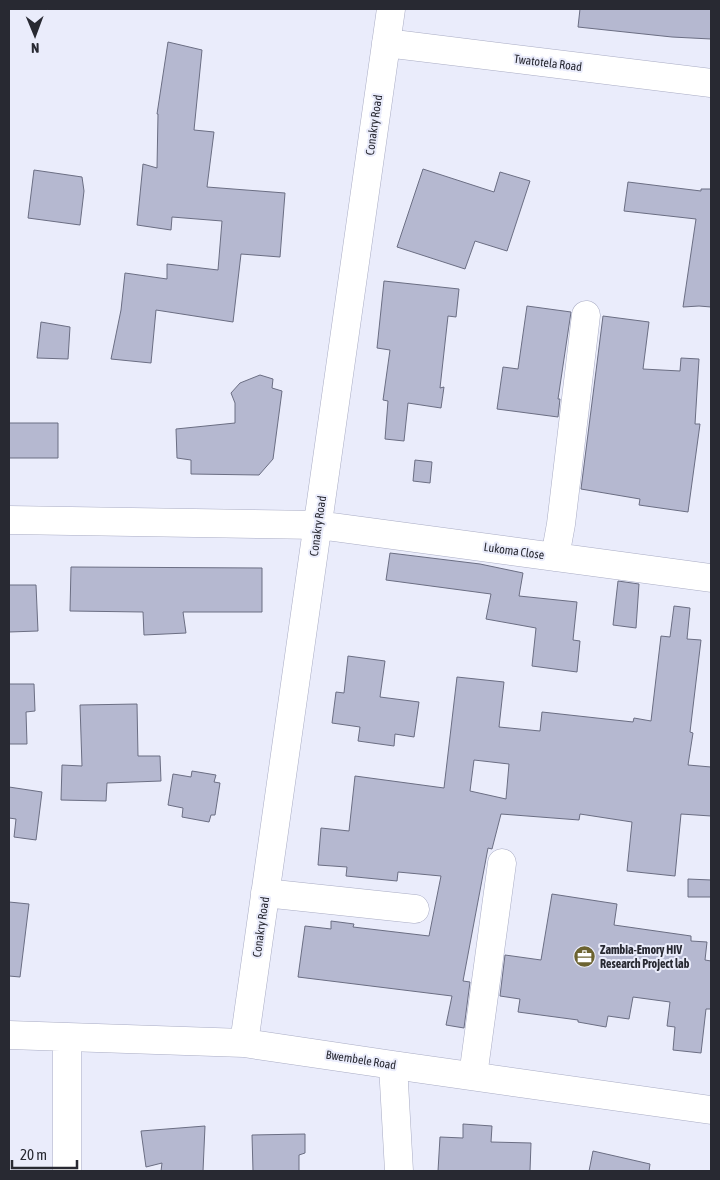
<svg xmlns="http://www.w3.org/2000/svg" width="720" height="1180" viewBox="0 0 720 1180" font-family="'Asap Condensed',sans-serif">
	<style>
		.building { fill: #b5b8d0; stroke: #6b6e83; fill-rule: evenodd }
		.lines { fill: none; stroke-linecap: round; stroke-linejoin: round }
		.minor-casing { stroke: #a9acc4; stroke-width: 29 }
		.minor { stroke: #fff; stroke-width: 28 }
		.labels { text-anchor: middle; stroke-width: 4; stroke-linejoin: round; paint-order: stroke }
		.street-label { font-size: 12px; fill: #282932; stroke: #eaecfb }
		.poi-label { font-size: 12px; font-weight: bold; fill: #282932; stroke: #eaecfb; text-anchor: start }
	</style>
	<rect width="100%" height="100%" fill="#eaecfb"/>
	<path class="building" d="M 580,9 L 711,9 L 711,39 L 672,37 L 578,27 Z
		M 168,42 L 202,50 L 194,130 L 214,132 L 207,187 L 285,193 L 280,257 L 241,254 L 233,322 L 156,310 L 151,363 L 111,359 L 121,310 L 125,273 L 167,279 L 167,264 L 218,270 L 222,221 L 172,217 L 171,230 L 137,225 L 143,164 L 157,168 L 158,114 L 157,114 Z
		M 423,169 L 494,192 L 500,172 L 530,181 L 507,251 L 475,241 L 465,269 L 397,247 Z
		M 34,170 L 82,177 L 84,191 L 80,225 L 28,218 Z
		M 628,182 L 701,191 L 701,189 L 711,189 L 711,307 L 699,306 L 683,307 L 696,219 L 624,211 Z
		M 384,281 L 459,289 L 456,317 L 448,316 L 440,388 L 444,387 L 441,408 L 408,403 L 404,441 L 385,439 L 388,401 L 383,400 L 390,350 L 377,348 Z
		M 527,306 L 571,312 L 558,399 L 560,399 L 558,417 L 497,409 L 503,367 L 518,369 Z
		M 603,316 L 649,322 L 643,369 L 680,371 L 681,358 L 699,359 L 695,424 L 700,424 L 688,512 L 639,505 L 640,499 L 581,489 Z
		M 41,322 L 70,327 L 68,359 L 37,358 Z
		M 260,375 L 273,379 L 272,388 L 282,391 L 273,459 L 259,475 L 191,474 L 191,460 L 177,458 L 176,429 L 235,423 L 235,403 L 231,393 L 240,383 Z
		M 9,423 L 58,423 L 58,458 L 9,458 Z
		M 415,460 L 432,462 L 430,483 L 413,481 Z
		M 390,553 L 480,564 L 523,573 L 519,596 L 577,602 L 573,640 L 580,641 L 577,672 L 532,666 L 536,628 L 486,619 L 491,594 L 386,580 Z
		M 71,567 L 262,568 L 262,612 L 183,612 L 186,633 L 144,635 L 143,612 L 70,611 Z
		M 618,581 L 639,584 L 636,628 L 613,625 Z
		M 9,585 L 36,585 L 38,631 L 9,632 Z
		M 674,606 L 690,608 L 687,639 L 701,640 L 690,732 L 693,733 L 688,765 L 711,767 L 711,816 L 681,814 L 675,876 L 627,871 L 632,822 L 580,814 L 579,820 L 501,814 L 492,849 L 488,848 L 463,981 L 470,982 L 464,1028 L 446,1025 L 452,996 L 298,977 L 305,926 L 331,929 L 331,921 L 354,924 L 353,927 L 429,936 L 441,876 L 398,872 L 397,881 L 346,876 L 347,867 L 318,865 L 321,828 L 349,831 L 355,776 L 444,788 L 457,677 L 504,682 L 499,727 L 540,731 L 542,712 L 633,722 L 634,718 L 651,721 L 661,636 L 670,637 ZM 474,760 L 509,764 L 506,799 L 470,791 Z
		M 348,656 L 385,661 L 380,697 L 419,702 L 414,737 L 395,734 L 394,746 L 358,741 L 360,727 L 332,723 L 336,692 L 344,693 Z
		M 9,684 L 34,684 L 35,711 L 26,712 L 27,744 L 9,744 Z
		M 137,704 L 138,756 L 160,756 L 161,781 L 107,783 L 106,801 L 61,800 L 62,765 L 82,766 L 80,705 Z
		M 192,771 L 216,775 L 214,782 L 220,783 L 215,815 L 211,815 L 209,822 L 182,817 L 183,808 L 168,805 L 173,774 L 191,777 Z
		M 9,787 L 42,792 L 36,840 L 14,837 L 16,819 L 9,818 Z
		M 688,879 L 711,880 L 711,897 L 688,897 Z
		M 552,894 L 617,904 L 614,925 L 691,936 L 691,941 L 707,942 L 705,960 L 711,961 L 711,1009 L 706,1009 L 701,1053 L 673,1050 L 675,1027 L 667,1026 L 670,1002 L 633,997 L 629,1019 L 608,1016 L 606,1027 L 578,1022 L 578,1020 L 518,1012 L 520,999 L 500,996 L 505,955 L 541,960 Z
		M 9,902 L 29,904 L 20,977 L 9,976 Z
		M 463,1124 L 492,1126 L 491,1142 L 531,1143 L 530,1171 L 438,1171 L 440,1137 L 463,1138 Z
		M 205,1126 L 203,1171 L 161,1171 L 162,1163 L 146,1167 L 141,1131 Z
		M 305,1134 L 305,1153 L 299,1155 L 299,1171 L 253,1171 L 252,1135 Z
		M 593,1151 L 650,1164 L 649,1171 L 589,1171 Z"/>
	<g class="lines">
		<defs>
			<path id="minor" d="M 386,43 L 711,83
				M 9,520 L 318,525 L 711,578
				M 555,557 L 561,524 L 586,315
				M 265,893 L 415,909
				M 9,1035 L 244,1043 L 393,1065 L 711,1110
				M 244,1043 L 391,9
				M 393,1065 L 399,1171
				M 473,1076 L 502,863
				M 67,1171 L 67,1037"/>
		</defs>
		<use href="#minor" class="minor-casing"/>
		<use href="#minor" class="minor"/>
	</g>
	<defs>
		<symbol id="office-disc" viewBox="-11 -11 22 22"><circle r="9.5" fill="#6c6330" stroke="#eaecfb"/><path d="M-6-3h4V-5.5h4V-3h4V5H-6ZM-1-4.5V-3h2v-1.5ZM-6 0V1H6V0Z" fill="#fff"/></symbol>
	</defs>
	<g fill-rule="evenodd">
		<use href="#office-disc" x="572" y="944" width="25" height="25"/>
	</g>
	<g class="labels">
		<g class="street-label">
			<text transform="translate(548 63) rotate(7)" y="4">Twatotela Road</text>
			<text transform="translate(374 125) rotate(-82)" y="4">Conakry Road</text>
			<text transform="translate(318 526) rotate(-82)" y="4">Conakry Road</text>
			<text transform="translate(514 551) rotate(8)" y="4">Lukoma Close</text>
			<text transform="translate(261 927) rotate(-82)" y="4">Conakry Road</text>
			<text transform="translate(361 1060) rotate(9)" y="4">Bwembele Road</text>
		</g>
		<g class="poi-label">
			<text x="600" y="954">Zambia-Emory HIV<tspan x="600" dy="14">Research Project lab</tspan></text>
		</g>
	</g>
	<rect width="720" height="1180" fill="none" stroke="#282932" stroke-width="20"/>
	<g transform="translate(35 35) rotate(179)" stroke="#eaecfb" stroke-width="4" paint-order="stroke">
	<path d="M0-4L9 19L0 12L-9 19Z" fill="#282932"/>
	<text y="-8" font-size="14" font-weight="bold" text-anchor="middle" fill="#282932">N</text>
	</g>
	<path d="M12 1160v8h65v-8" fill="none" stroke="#282932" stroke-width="2.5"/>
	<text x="20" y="1160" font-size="15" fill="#282932" stroke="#eaecfb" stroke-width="4" paint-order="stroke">20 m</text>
</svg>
